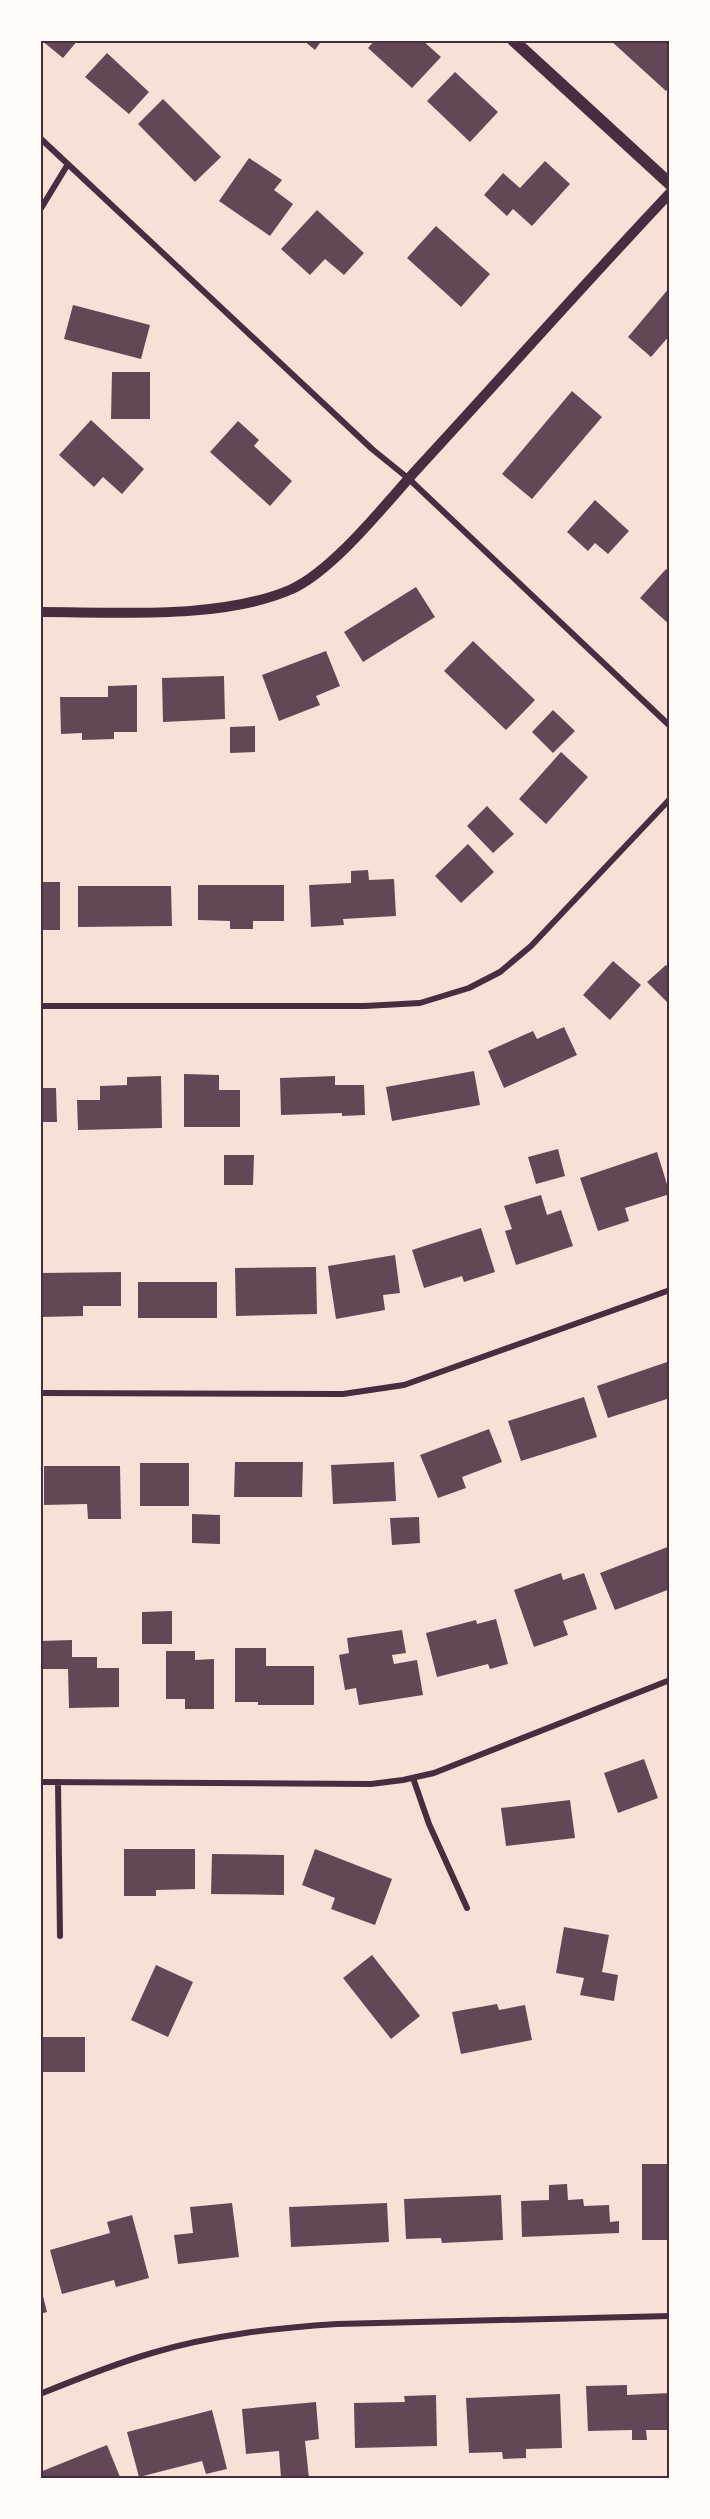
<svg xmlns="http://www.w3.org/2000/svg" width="710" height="2519" viewBox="0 0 710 2519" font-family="'Roboto Condensed',sans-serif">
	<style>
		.building { fill: #644757 }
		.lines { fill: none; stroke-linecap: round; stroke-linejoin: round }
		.minor { stroke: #4a2c40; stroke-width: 6 }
		.tertiary { stroke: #4a2c40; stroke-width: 10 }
		.secondary { stroke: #4a2c40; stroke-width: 12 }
		.neatline { fill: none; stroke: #4a2c40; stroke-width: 2 }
	</style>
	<rect width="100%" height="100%" fill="#f7e1d7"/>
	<path class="building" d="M 41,40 L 78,40 L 63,58 Z
		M 303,40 L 322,40 L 315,50 Z
		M 375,40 L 422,40 L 441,57 L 412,88 L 368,48 Z
		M 610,40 L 670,40 L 670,87 L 666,91 Z
		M 107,53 L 149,92 L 129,114 L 85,77 Z
		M 455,72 L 498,112 L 470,142 L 427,101 Z
		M 163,99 L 221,157 L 195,182 L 138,124 Z
		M 249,158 L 282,180 L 274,190 L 293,204 L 270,236 L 219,201 Z
		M 545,161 L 570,184 L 532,226 L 513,209 L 507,216 L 484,195 L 503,173 L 520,188 Z
		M 317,210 L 364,253 L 344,275 L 325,259 L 310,275 L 281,249 Z
		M 436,226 L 490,274 L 461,307 L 407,258 Z
		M 670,287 L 670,335 L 651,357 L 628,337 Z
		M 73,305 L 150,325 L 141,359 L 64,339 Z
		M 112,372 L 150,372 L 150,419 L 111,419 Z
		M 572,391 L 602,417 L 532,499 L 502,474 Z
		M 91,420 L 144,469 L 122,494 L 103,477 L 94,487 L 59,455 Z
		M 238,421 L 259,440 L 254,446 L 292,481 L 270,506 L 210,452 Z
		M 595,500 L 629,531 L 608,554 L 595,543 L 588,551 L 567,532 Z
		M 666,569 L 670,572 L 670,625 L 640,598 Z
		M 416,587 L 435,617 L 363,662 L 344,632 Z
		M 473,641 L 535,700 L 506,730 L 444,671 Z
		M 326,651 L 340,686 L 316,696 L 320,705 L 279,721 L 262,675 Z
		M 224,676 L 225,719 L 163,722 L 162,678 Z
		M 137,685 L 137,732 L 114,732 L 114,739 L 82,740 L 82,733 L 61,734 L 60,697 L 108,697 L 108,686 Z
		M 553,710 L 575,731 L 553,753 L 532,732 Z
		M 255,726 L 255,752 L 230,753 L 230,727 Z
		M 561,752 L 588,777 L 546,824 L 519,799 Z
		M 487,806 L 514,834 L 493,853 L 467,826 Z
		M 468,844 L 494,872 L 461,903 L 435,876 Z
		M 368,870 L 369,880 L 394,879 L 396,916 L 343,919 L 344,925 L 311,927 L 309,885 L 351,883 L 351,871 Z
		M 40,882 L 60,882 L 60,930 L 40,930 Z
		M 198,885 L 284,885 L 284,921 L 253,921 L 253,929 L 230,929 L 230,921 L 198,920 Z
		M 78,886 L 171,886 L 172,926 L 78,927 Z
		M 613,961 L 641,985 L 610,1020 L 583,995 Z
		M 666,965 L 670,968 L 670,1005 L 647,982 Z
		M 564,1027 L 577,1055 L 504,1088 L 488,1051 L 533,1031 L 537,1039 Z
		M 474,1071 L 480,1105 L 392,1121 L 386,1087 Z
		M 184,1074 L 219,1075 L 219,1090 L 240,1090 L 240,1127 L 184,1127 Z
		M 161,1076 L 162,1128 L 78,1130 L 77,1100 L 100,1100 L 100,1086 L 127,1085 L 127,1077 Z
		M 335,1076 L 335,1085 L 364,1085 L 365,1115 L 342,1116 L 342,1113 L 281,1115 L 280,1078 Z
		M 40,1088 L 56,1088 L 57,1122 L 40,1122 Z
		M 558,1149 L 565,1176 L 536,1184 L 528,1157 Z
		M 657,1152 L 670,1194 L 625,1208 L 629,1221 L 598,1231 L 580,1178 Z
		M 224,1155 L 254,1155 L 253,1185 L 224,1185 Z
		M 541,1195 L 547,1215 L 561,1210 L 573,1246 L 516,1265 L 505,1231 L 512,1229 L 504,1206 Z
		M 481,1228 L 495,1272 L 464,1282 L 462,1276 L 424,1288 L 412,1250 Z
		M 395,1255 L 400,1293 L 383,1295 L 385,1310 L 336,1319 L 328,1266 Z
		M 316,1267 L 317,1314 L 236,1316 L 235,1268 Z
		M 121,1272 L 121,1306 L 83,1306 L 83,1316 L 41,1317 L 41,1273 Z
		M 138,1282 L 217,1282 L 217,1318 L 138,1318 Z
		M 667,1362 L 670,1398 L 608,1418 L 597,1386 Z
		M 584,1397 L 597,1437 L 521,1461 L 508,1421 Z
		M 489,1429 L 502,1462 L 462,1477 L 466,1488 L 438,1498 L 420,1455 Z
		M 235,1462 L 303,1462 L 302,1497 L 234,1497 Z
		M 394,1462 L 396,1501 L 333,1504 L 331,1465 Z
		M 140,1463 L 189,1463 L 189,1506 L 140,1506 Z
		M 44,1466 L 120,1466 L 121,1519 L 88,1519 L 87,1504 L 44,1505 Z
		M 192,1514 L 220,1515 L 220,1544 L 192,1543 Z
		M 419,1517 L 420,1543 L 392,1545 L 390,1518 Z
		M 670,1546 L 670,1589 L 615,1610 L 600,1573 Z
		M 561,1573 L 563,1580 L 584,1573 L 597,1609 L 563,1621 L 568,1635 L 534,1647 L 514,1590 Z
		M 172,1611 L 172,1644 L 142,1644 L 142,1612 Z
		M 496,1619 L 508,1664 L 490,1669 L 488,1664 L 437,1677 L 426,1633 L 476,1620 L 477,1624 Z
		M 402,1630 L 406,1653 L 392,1655 L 394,1664 L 417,1660 L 423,1695 L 359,1705 L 356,1688 L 345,1690 L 339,1655 L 349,1653 L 347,1638 Z
		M 72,1640 L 72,1657 L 97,1657 L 97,1668 L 119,1668 L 119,1707 L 69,1708 L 68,1669 L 41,1669 L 40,1641 Z
		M 235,1648 L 266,1648 L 266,1666 L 314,1666 L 314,1705 L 258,1705 L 258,1702 L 235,1702 Z
		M 166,1651 L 195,1651 L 195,1660 L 214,1659 L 214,1709 L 185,1709 L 185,1699 L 166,1699 Z
		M 644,1759 L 658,1798 L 618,1813 L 604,1773 Z
		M 570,1800 L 575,1838 L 506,1846 L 501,1808 Z
		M 124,1849 L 195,1849 L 195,1889 L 156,1890 L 156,1896 L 124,1896 Z
		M 315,1849 L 392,1879 L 375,1925 L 331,1909 L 335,1898 L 302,1885 Z
		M 212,1854 L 284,1855 L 284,1895 L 211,1894 Z
		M 564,1927 L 609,1935 L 602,1972 L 618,1975 L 614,2001 L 580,1995 L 584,1978 L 556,1973 Z
		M 372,1955 L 420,2016 L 391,2039 L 343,1978 Z
		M 156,1965 L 193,1982 L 168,2037 L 131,2020 Z
		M 497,2004 L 499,2010 L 525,2005 L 532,2040 L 461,2054 L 452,2012 Z
		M 40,2037 L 85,2037 L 85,2072 L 40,2072 Z
		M 642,2164 L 670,2164 L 670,2240 L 642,2240 Z
		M 567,2184 L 568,2200 L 583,2199 L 584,2206 L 609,2205 L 610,2222 L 619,2221 L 619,2233 L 522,2237 L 521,2201 L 549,2200 L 549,2185 Z
		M 501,2195 L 503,2240 L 442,2243 L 441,2238 L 406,2239 L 404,2199 Z
		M 232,2203 L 239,2257 L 178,2264 L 174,2235 L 193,2233 L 190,2207 Z
		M 387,2203 L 389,2242 L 291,2247 L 289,2207 Z
		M 132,2215 L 149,2278 L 116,2287 L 114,2280 L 62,2294 L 50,2250 L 110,2233 L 107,2222 Z
		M 40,2284 L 47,2312 L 40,2314 Z
		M 627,2385 L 627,2395 L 670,2393 L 670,2430 L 646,2430 L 647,2440 L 632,2440 L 632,2430 L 588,2431 L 586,2386 Z
		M 560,2394 L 562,2448 L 526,2449 L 526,2458 L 503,2459 L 502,2452 L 469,2453 L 466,2398 Z
		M 436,2395 L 437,2446 L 355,2448 L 354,2403 L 405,2402 L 404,2396 Z
		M 316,2402 L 319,2439 L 305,2441 L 309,2478 L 281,2478 L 279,2451 L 246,2454 L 242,2409 Z
		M 212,2410 L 227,2469 L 206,2474 L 202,2461 L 139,2477 L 127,2432 Z
		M 107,2445 L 120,2477 L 40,2478 L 40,2472 Z"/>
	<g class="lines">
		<path class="minor" d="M 40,138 L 372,449 L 409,479 L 670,726
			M 40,210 L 68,164
			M 40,1006 L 365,1006 L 420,1003 L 469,988 L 500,972 L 531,946 L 670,799
			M 40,1393 L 343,1394 L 404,1385 L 670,1290
			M 413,1778 L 429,1824 L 467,1908
			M 40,1782 L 371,1784 L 403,1780 L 434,1773 L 670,1680
			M 58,1782 L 60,1936
			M 40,2394 C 77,2379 114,2364 152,2353 C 212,2335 275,2328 337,2324 L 670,2316"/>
		<path class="tertiary" d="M 40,612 C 117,612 222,620 292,589 C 335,569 386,503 419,467 C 503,376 585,283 670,193"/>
		<path class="secondary" d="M 513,40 L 670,184"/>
	</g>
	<rect width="710" height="2519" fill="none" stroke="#fffaf5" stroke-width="84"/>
	<rect x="42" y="42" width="626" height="2435" class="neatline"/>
</svg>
